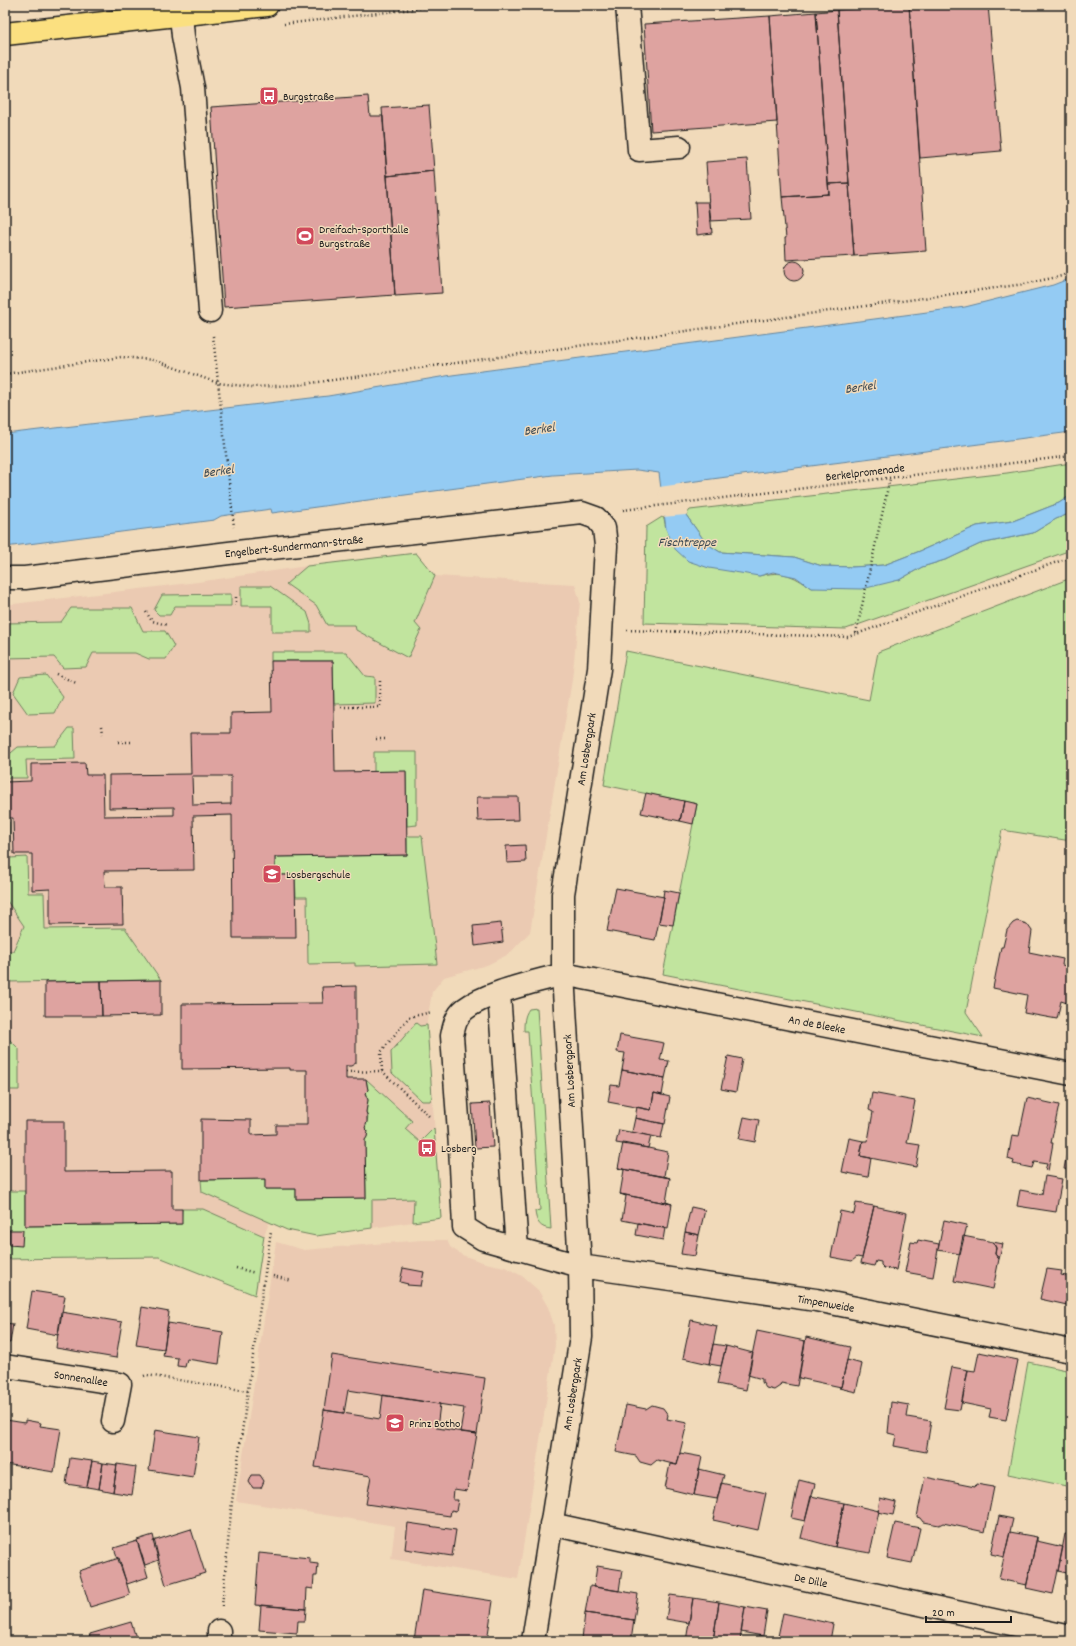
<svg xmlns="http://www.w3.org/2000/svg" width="1076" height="1646" viewBox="0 0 1076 1646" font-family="Dekko,sans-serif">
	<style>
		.built { fill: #ebcab2 }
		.green { fill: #c1e49e; stroke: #6e805d }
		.water { fill: #94cbf3; stroke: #64859d }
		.pier { fill: #f1daba }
		.building { fill: #dea3a0; stroke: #1c1c1c; fill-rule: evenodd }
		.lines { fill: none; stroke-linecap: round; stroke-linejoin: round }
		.minor-casing { stroke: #1c1c1c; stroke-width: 25 }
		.major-casing { stroke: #1c1c1c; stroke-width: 25 }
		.path { stroke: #1c1c1c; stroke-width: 2.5; stroke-dasharray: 1 3; stroke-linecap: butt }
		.minor { stroke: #f1daba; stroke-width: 22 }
		.major { stroke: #fbe080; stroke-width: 22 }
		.labels { text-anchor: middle; stroke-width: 3; stroke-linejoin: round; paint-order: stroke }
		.poi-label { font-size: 12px; fill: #1c1c1c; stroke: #f1daba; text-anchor: start }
		.street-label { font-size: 12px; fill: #1c1c1c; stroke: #f1daba }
		.water-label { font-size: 13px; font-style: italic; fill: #3a4852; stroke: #f1daba }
	</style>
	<rect width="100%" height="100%" fill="#f1daba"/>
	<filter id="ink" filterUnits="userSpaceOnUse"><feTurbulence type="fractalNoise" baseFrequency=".025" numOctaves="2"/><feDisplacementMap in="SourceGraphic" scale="8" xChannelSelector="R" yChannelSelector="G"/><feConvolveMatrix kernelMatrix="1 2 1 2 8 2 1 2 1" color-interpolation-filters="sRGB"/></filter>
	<g filter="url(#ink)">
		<path class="built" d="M 416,553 L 435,576 L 575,584 L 580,602 L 572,680 L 530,932 L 509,954 L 487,965 L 444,977 L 432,992 L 427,1022 L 441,1218 L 316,1236 L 287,1230 L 269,1223 L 264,1236 L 255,1295 L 159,1257 L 5,1259 L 5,605 L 198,582 L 307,566 Z
			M 422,1240 L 447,1240 L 450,1247 L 462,1255 L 485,1263 L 505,1267 L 522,1276 L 538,1290 L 548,1307 L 554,1325 L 555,1345 L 518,1579 L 391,1559 L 395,1526 L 236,1501 L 276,1242 L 304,1250 Z"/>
		<path class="green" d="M 1071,463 L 1071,495 L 1059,503 L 1013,521 L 977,526 L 920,551 L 884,565 L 852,567 L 822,566 L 794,557 L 720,552 L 706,543 L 686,515 L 690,510 L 1007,473 Z
			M 1071,513 L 1071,550 L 846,629 L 644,623 L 646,527 L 662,517 L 664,518 L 666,529 L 759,576 C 782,570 793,575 811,588 L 899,580 L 922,567 L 948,559 L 980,544 L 1033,533 L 1056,519 Z
			M 416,553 L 435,576 L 415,623 L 421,630 L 408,658 L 356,630 L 355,625 L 327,625 L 316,605 L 286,584 L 307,566 Z
			M 1071,578 L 1071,841 L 1002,830 L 966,1012 L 983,1037 L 663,974 L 697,804 L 604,785 L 626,651 L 869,700 L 878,652 Z
			M 241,586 L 270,586 L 307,612 L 311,624 L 311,632 L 272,632 L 272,606 L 241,606 Z
			M 231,594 L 231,606 L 175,606 L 170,615 L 159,615 L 154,610 L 162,595 Z
			M 71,608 L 132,608 L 143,631 L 165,631 L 174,646 L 166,659 L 149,659 L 135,653 L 93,653 L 86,667 L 63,668 L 54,657 L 5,658 L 5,623 L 61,622 Z
			M 271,652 L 346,652 L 365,676 L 375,677 L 375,703 L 334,704 L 333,661 L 271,661 Z
			M 46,675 L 63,697 L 55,713 L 28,714 L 13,693 L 20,677 Z
			M 69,728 L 74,728 L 75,759 L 26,760 L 27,778 L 5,778 L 5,758 L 18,747 L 55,746 Z
			M 374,752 L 417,752 L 417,825 L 407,826 L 406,772 L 374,772 Z
			M 5,822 L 9,822 L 10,858 L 27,857 L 28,893 L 44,893 L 45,929 L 125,928 L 161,980 L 5,982 L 5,951 L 13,951 L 24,926 L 5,898 Z
			M 407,836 L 422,836 L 437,964 L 355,966 L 355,963 L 308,964 L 307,897 L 296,897 L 295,875 L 275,875 L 275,857 L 407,855 Z
			M 537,1008 L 551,1229 C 540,1228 536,1222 535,1211 L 540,1210 L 528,1031 L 524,1031 C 524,1023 524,1016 529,1009 Z
			M 416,1023 L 420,1026 L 427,1025 L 432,1097 L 430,1101 L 422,1101 L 392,1073 L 391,1052 Z
			M 5,1035 L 19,1049 L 19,1090 L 7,1090 L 5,1092 Z
			M 366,1079 L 412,1121 L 405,1129 L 420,1142 L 434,1128 L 441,1218 L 413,1222 L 414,1199 L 372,1200 L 372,1228 L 316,1236 L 287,1230 L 202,1192 L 201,1180 L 265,1179 L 265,1189 L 296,1189 L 296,1199 L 366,1198 L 365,1140 C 368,1136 368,1132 365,1128 C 366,1122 370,1118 366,1112 L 368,1100 L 365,1093 L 368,1090 Z
			M 5,1105 L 6,1105 L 7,1191 L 25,1191 L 25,1226 L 181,1224 L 182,1209 L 203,1209 L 264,1236 L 255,1295 L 159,1257 L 5,1259 Z
			M 1028,1362 L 1071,1371 L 1071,1487 L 1008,1474 Z"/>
		<path class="water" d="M 1071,278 L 1071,432 L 681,483 L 686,515 L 706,543 L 720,552 L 794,557 L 822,566 L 852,567 L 884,565 L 920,551 L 977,526 L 1013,521 L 1059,503 L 1071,495 L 1071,513 L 1056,519 L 1033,533 L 980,544 L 948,559 L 922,567 L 899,580 L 862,589 L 811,588 L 796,577 L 773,572 L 759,576 L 709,568 L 688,561 L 675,549 L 666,529 L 659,473 L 637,470 L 553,475 L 272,513 L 271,509 L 221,516 L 214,520 L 5,547 L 5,434 L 328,396 L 452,375 L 965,307 L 1053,285 Z"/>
		<path class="pier" d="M 687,483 L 687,485 L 683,485 L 688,513 L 686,515 L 662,517 L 659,487 Z"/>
		<path class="building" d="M 909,5 L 926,251 L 854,256 L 837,10 Z
			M 909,5 L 988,5 L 1001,151 L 920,158 Z
			M 837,10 L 849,183 L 828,184 L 816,12 Z
			M 816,12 L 829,194 L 782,197 L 770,16 Z
			M 770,16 L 777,122 L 651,131 L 644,24 Z
			M 368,96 L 370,116 L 383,116 L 395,295 L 224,307 L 211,107 Z
			M 429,105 L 434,171 L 387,176 L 382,108 Z
			M 747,159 L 751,219 L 710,221 L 706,162 Z
			M 434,171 L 442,293 L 395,296 L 387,176 Z
			M 849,183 L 854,256 L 786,260 L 785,238 L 786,238 L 782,197 L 829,194 L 828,184 Z
			M 695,202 L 709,202 L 712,233 L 697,235 Z
			M784 271a10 10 0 1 1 20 0a10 10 0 1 1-20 0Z
			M 271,661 L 333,661 L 335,772 L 406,771 L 407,855 L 275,857 L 275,875 L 295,875 L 296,938 L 233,938 L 232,815 L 193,816 L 194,870 L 104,871 L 105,887 L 122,887 L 123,924 L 50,925 L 50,889 L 32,890 L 32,854 L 14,854 L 13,818 L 5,818 L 5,782 L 31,781 L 31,764 L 85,763 L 86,775 L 103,775 L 104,816 L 174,815 L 174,807 L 109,808 L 109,775 L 191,774 L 190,733 L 231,733 L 231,713 L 272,712 ZM 192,776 L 231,776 L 231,804 L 193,805 Z
			M 646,793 L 684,801 L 680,821 L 641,813 Z
			M 477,797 L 518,797 L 519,820 L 478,821 Z
			M 684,801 L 697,804 L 693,824 L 680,821 Z
			M 525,845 L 526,862 L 507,863 L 506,846 Z
			M 616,888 L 664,897 L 655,940 L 607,931 Z
			M 664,890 L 679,893 L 673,925 L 659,923 L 664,897 L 663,897 Z
			M 1017,921 L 1027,924 L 1032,931 L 1029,952 L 1063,959 L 1062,965 L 1071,967 L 1071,984 L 1067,1003 L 1061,1001 L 1057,1019 L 1024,1013 L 1027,995 L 993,988 L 1001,947 L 1003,947 L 1007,930 L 1013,923 Z
			M 501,923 L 503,942 L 475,946 L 473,926 Z
			M 161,980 L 161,1015 L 102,1016 L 101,981 Z
			M 101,981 L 102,1016 L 45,1016 L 45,982 Z
			M 356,986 L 356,1063 L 351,1066 L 346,1066 L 346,1079 L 366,1079 L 367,1085 L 368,1090 L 365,1093 L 368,1100 L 366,1112 L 367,1115 L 367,1122 L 365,1128 L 368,1131 L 367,1137 L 365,1140 L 366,1198 L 296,1199 L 296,1189 L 265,1189 L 265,1179 L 201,1180 L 201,1119 L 251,1120 L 251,1135 L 276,1134 L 276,1125 L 307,1125 L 307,1070 L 290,1070 L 290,1068 L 182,1069 L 182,1004 L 323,1003 L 322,987 Z
			M 620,1035 L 664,1043 L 660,1060 L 669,1061 L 665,1078 L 622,1070 L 625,1053 L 617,1052 Z
			M 728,1056 L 742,1059 L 736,1092 L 721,1089 Z
			M 622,1070 L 665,1078 L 662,1095 L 654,1093 L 651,1110 L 608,1102 L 611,1085 L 619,1086 Z
			M 654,1093 L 670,1097 L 665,1124 L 635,1118 L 637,1107 L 651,1110 Z
			M 872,1093 L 915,1101 L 907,1143 L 920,1145 L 916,1167 L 860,1156 L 863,1141 L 868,1141 L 873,1112 L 869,1110 Z
			M 1027,1098 L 1059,1105 L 1051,1143 L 1053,1143 L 1048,1171 L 1045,1170 L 1047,1164 L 1034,1162 L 1032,1168 L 1013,1164 L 1014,1161 L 1008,1159 L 1012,1135 L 1019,1136 Z
			M 490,1103 L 493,1147 L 475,1148 L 472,1104 Z
			M 744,1117 L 759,1120 L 755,1142 L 739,1139 Z
			M 635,1118 L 664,1124 L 661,1138 L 632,1132 Z
			M 25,1121 L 64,1121 L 64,1172 L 172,1171 L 172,1209 L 182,1209 L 182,1224 L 25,1226 Z
			M 619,1130 L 651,1136 L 648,1148 L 616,1143 Z
			M 1071,1131 L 1071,1170 L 1064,1169 Z
			M 849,1138 L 863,1141 L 860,1156 L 871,1158 L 868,1177 L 842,1172 Z
			M 623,1143 L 668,1152 L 664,1176 L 670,1178 L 618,1168 Z
			M 618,1168 L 670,1178 L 666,1202 L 672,1204 L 620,1194 L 624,1170 Z
			M 1045,1176 L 1062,1179 L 1056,1212 L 1017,1206 L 1020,1190 L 1042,1194 Z
			M 620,1194 L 672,1204 L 668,1229 L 622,1220 L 626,1196 Z
			M 856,1203 L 874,1206 L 862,1258 L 857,1257 L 852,1261 L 831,1257 L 840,1211 L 854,1214 Z
			M 874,1206 L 907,1213 L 896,1270 L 884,1268 L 881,1265 L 881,1262 L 876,1261 L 874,1266 L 861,1263 Z
			M 691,1207 L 705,1210 L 699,1235 L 685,1232 Z
			M 944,1220 L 967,1225 L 960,1254 L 938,1250 Z
			M 638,1223 L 665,1228 L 663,1240 L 636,1235 Z
			M 9,1230 L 23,1230 L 22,1246 L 9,1245 Z
			M 685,1232 L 699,1235 L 695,1256 L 681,1254 Z
			M 963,1236 L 993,1242 L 996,1248 L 995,1254 L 999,1259 L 993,1289 L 954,1281 Z
			M 918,1240 L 939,1244 L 933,1277 L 905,1272 L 911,1242 L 917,1243 Z
			M 993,1242 L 1003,1244 L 999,1259 L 995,1254 L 996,1248 Z
			M 403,1268 L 424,1272 L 421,1286 L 407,1285 L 408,1284 L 400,1282 Z
			M 1047,1269 L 1062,1271 L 1061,1275 L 1071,1277 L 1067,1305 L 1040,1299 Z
			M 1071,1285 L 1071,1306 L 1067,1305 Z
			M 32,1291 L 65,1296 L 58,1335 L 26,1329 Z
			M 142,1307 L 169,1312 L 164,1349 L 136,1345 Z
			M 61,1312 L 122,1322 L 116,1358 L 56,1348 Z
			M 691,1320 L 717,1326 L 709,1364 L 683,1358 Z
			M 5,1323 L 13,1324 L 10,1343 L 5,1342 Z
			M 168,1323 L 223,1332 L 219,1364 L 187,1359 L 185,1367 L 177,1366 L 178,1358 L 163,1356 Z
			M 757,1331 L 805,1341 L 797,1386 L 781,1383 L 780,1386 L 774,1390 L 766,1388 L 762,1382 L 762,1379 L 748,1375 Z
			M 806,1337 L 850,1347 L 841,1387 L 799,1378 Z
			M 713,1344 L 726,1346 L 721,1366 L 709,1364 Z
			M 726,1346 L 753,1353 L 746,1390 L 717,1384 Z
			M 979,1352 L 1018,1360 L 1006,1420 L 989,1417 L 991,1409 L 962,1403 L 968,1370 L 975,1371 Z
			M 332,1355 L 485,1378 L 477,1434 L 460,1432 L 464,1408 L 348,1390 L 344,1413 L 324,1410 Z
			M 847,1360 L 862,1364 L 856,1392 L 839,1388 L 841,1387 Z
			M 952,1367 L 968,1370 L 960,1410 L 944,1408 Z
			M 383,1395 L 440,1404 L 437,1428 L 477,1434 L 467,1491 L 454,1489 L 453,1500 L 458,1500 L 456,1511 L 451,1510 L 450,1516 L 366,1504 L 371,1476 L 315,1467 L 324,1410 L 380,1419 Z
			M 891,1402 L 909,1405 L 907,1417 L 931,1421 L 926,1452 L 894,1446 L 896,1435 L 888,1433 Z
			M 626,1405 L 646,1409 L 652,1405 L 663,1408 L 668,1415 L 667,1419 L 687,1423 L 677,1465 L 657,1460 L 651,1465 L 640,1462 L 636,1456 L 616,1452 Z
			M 6,1420 L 25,1423 L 25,1420 L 41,1423 L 40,1426 L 61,1429 L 54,1472 L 5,1464 Z
			M 155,1430 L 199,1437 L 193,1477 L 149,1470 Z
			M 680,1453 L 702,1457 L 694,1495 L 665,1488 L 670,1464 L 677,1465 Z
			M 70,1458 L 92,1461 L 87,1487 L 66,1484 Z
			M 92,1461 L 103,1463 L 99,1489 L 87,1487 Z
			M 103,1463 L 117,1465 L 113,1492 L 99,1489 Z
			M 117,1464 L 136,1467 L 132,1495 L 113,1492 Z
			M 699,1469 L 724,1475 L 717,1499 L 694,1495 Z
			M 252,1475 L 260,1475 L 264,1481 L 261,1488 L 253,1488 L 249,1482 Z
			M 925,1477 L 975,1487 L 976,1484 L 994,1487 L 985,1532 L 943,1523 L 939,1525 L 923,1522 L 920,1518 L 917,1517 Z
			M 799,1480 L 815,1484 L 805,1521 L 791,1518 Z
			M 721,1483 L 766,1493 L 758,1530 L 713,1520 Z
			M 811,1496 L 844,1503 L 835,1547 L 801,1538 Z
			M 880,1498 L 896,1502 L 893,1515 L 878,1512 Z
			M 844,1503 L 879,1511 L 870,1553 L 835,1547 Z
			M 999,1516 L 1013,1519 L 1004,1557 L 991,1554 Z
			M 408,1523 L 456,1530 L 452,1556 L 405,1549 Z
			M 895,1523 L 920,1528 L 912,1563 L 887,1558 Z
			M 191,1529 L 205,1573 L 166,1585 L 153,1541 Z
			M 1010,1532 L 1037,1537 L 1026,1588 L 1026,1585 L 999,1579 Z
			M 1065,1534 L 1071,1535 L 1071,1574 L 1058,1571 Z
			M 153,1535 L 159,1560 L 145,1565 L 137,1540 Z
			M 1037,1537 L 1037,1541 L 1063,1547 L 1053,1594 L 1026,1588 Z
			M 137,1541 L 148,1577 L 127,1584 L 114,1548 Z
			M 259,1553 L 310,1558 L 310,1563 L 318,1564 L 317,1576 L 314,1576 L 313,1589 L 307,1588 L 306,1609 L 255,1605 Z
			M 119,1558 L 130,1595 L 90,1607 L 79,1571 Z
			M 597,1566 L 622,1570 L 619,1591 L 594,1587 Z
			M 590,1586 L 638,1594 L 634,1620 L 585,1613 Z
			M 422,1590 L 493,1601 L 487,1641 L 414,1640 Z
			M 670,1595 L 693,1598 L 689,1623 L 666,1619 Z
			M 693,1598 L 719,1602 L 713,1641 L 686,1641 Z
			M 719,1602 L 745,1607 L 740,1641 L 713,1641 Z
			M 261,1605 L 306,1609 L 305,1621 L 298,1621 L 297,1633 L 259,1630 Z
			M 745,1607 L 767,1611 L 763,1636 L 741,1632 Z
			M 585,1613 L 634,1620 L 631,1641 L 595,1641 L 582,1639 Z
			M 783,1613 L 833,1624 L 830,1641 L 777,1641 Z
			M 131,1622 L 137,1641 L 89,1641 L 90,1634 Z"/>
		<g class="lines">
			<defs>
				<path id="minor" d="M 627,5 L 639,150 L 679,147
					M 181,15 L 183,36 L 193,88 L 210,311
					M 5,578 L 25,578 L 237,552 L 582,513 L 596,518 L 604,528 L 606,546 L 599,669 L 563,894 L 563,974 L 580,1266 L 581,1337 L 533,1641
					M 499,993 L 517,1249
					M 1071,1074 L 563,974 C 536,982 487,992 465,1009 C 456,1016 454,1026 452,1036 L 460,1146 L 464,1227 L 483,1239 L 580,1266 L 816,1300 L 1071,1351
					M 5,1366 L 120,1384 L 113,1421
					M 551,1524 L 1071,1637
					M 219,1641 L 219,1631"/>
				<path id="major" d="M 5,34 L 267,5"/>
			</defs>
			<use href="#minor" class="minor-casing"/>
			<use href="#major" class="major-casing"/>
			<path class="path" d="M 284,24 L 447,5
				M 213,336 L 234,527
				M 5,374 L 121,357 L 153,360 L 218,383 L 252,387 L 297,385 L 1024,284 L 1062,276 L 1071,271
				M 623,510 L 1071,456
				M 236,606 L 236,595
				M 146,612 L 152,621 L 167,625
				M 627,630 L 848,637 L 1071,557
				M 856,633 L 890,478
				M 56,674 L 76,683
				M 341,707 L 380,707 L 380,678
				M 102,726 L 103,734
				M 376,739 L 385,739
				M 118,742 L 131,742
				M 382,1071 L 381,1052 L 409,1017 L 432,1012
				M 346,1072 L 382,1071 L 431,1118
				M 236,1268 L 255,1273
				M 273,1276 L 292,1281
				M 144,1376 L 147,1375 L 248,1391
				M 222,1606 L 232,1501 L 271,1231"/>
			<use href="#minor" class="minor"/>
			<use href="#major" class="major"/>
		</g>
	</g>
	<defs>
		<symbol id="bus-square" viewBox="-11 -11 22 22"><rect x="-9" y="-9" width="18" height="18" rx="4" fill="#d1495b" stroke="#f1daba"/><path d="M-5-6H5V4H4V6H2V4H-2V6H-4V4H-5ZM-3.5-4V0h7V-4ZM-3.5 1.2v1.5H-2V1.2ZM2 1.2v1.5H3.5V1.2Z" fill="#fff"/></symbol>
		<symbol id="stadium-square" viewBox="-11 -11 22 22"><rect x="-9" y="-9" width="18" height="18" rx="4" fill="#d1495b" stroke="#f1daba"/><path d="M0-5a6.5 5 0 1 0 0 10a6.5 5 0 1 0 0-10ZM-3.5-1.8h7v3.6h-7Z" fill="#fff"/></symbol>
		<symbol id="school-square" viewBox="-11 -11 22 22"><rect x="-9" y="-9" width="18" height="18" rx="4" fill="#d1495b" stroke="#f1daba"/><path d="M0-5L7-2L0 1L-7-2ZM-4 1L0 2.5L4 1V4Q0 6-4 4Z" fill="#fff"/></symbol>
	</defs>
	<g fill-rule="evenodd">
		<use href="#bus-square" x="258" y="85" width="22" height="22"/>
		<use href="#stadium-square" x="294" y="225" width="22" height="22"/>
		<use href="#school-square" x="261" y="863" width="22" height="22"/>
		<use href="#bus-square" x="416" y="1137" width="22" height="22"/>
		<use href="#school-square" x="384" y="1412" width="22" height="22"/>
	</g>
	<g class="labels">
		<g class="poi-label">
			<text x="283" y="100">Burgstraße</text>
			<text x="319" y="233">Dreifach-Sporthalle<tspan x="319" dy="14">Burgstraße</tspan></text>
			<text x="286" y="878">Losbergschule</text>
			<text x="441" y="1152">Losberg</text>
			<text x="409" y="1427">Prinz Botho</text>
		</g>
		<g class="street-label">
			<text transform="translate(865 472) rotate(-7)" y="4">Berkelpromenade</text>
			<text transform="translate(294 546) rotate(-6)" y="4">Engelbert-Sundermann-Straße</text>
			<text transform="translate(586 749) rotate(-81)" y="4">Am Losbergpark</text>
			<text transform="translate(817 1024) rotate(11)" y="4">An de Bleeke</text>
			<text transform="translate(569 1071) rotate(-93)" y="4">Am Losbergpark</text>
			<text transform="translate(826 1303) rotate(10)" y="4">Timpenweide</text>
			<text transform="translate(81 1378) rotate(9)" y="4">Sonnenallee</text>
			<text transform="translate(572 1394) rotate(-81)" y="4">Am Losbergpark</text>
			<text transform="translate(811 1580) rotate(12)" y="4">De Dille</text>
		</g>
		<g class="water-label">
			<text transform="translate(860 386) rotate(-8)" y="5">Berkel</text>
			<text transform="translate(539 428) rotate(-8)" y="5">Berkel</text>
			<text transform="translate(218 470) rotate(-8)" y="5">Berkel</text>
			<text x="687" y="546">Fischtreppe</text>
		</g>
	</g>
	<rect width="1076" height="1646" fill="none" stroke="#f1daba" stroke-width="20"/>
	<rect x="10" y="10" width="1056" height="1626" fill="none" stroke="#1c1c1c" stroke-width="1.5" filter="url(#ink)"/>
	<path d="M926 1616v6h85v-6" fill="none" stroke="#1c1c1c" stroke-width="2"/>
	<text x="932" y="1616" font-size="12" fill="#1c1c1c" stroke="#f1daba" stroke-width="3" paint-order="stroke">20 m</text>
</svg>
